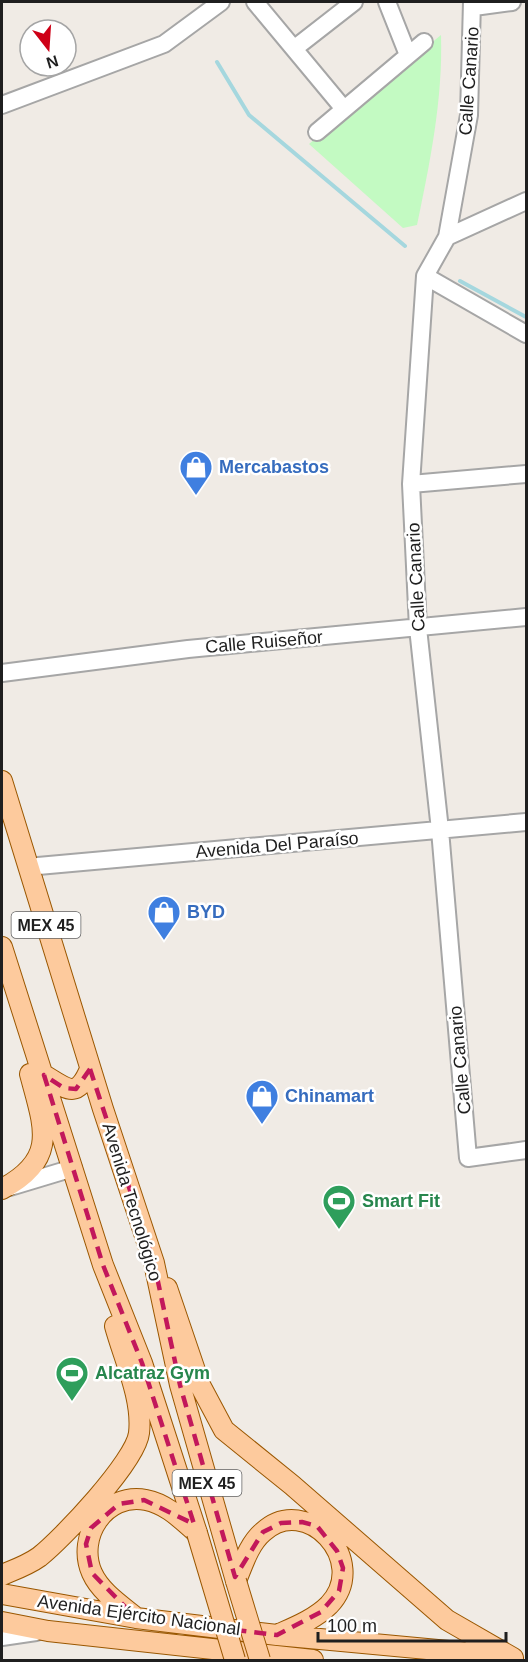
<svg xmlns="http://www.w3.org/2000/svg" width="528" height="1662" viewBox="0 0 528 1662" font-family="Helvetica,sans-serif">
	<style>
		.park { fill: #c3fac2 }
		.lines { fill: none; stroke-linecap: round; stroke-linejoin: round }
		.stream { stroke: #a5d7de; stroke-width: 4 }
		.minor-casing { stroke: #a6a6a6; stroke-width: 20 }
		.major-casing { stroke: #9a5700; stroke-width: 22 }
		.minor { stroke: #fff; stroke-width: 16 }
		.major { stroke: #fdca9d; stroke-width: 20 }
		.major-bridge-casing { stroke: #9a5700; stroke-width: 22; stroke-linecap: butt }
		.major-bridge { stroke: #fdca9d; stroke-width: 20 }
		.marked { fill: none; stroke: #c2185b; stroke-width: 4.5; stroke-dasharray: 12 8; stroke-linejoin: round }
		.labels { text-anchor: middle; stroke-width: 5; stroke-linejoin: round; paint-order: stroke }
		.shield { fill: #fff; stroke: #626262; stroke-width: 1.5 }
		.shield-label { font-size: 16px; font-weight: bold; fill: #1f1f1f }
		.street-label { font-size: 18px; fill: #1f1f1f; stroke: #fff }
		.shop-label { font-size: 18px; font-weight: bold; fill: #366cbe; stroke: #fff; text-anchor: start }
		.leisure-label { font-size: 18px; font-weight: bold; fill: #27864d; stroke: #fff; text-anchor: start }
	</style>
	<rect width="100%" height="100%" fill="#f0ebe5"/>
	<path class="park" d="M 441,35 C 443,99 430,162 417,225 L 403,228 L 309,144 Z"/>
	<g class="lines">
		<path class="stream" d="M 217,62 L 249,115 L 405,246
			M 460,281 L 526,317"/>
		<defs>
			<path id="minor" d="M 255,2 L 344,109
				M 387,2 L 408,55
				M 472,2 L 469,115 L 447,237 L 425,276 L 411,484 L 418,628 L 440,830 L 468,1158 L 526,1150
				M 474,7 L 512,2
				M 295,48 L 354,2
				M 2,105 L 164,44 L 221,2
				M 317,132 L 424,42
				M 447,237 L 526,201
				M 425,276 L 526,334
				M 411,484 L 526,474
				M 2,673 L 188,649 L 526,617
				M 29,870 L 38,866 L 526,822
				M 10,1187 L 73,1168
				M 2,1637 L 36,1632"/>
			<path id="major" d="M 2,781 L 103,1109 L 154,1263 L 180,1385 L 236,1581
				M 2,947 L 103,1265 L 142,1363 L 197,1533
				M 44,1075 C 67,1089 77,1100 90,1069
				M 2,1189 C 59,1159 44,1127 30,1074
				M 167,1288 L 200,1385 L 224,1430 L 292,1485 L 447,1620 L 513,1658
				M 2,1575 C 14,1570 28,1565 39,1557 C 62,1539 136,1461 139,1433 C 143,1399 124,1359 115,1326
				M 236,1581 C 243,1564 249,1544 263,1532 C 306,1492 371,1561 329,1605 C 315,1619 295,1627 277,1635
				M 2,1594 L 136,1618 L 277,1635 L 502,1656
				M 134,1616 C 119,1604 100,1591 92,1573 C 76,1537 105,1492 146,1500 C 167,1504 182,1520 197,1533
				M 2,1622 L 48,1631 L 313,1660"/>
		</defs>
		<use href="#minor" class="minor-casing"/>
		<use href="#major" class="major-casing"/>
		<use href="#minor" class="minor"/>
		<use href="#major" class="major"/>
		<defs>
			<path id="major-bridge" d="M 197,1533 L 235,1660
				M 236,1581 L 260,1660"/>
		</defs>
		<use href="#major-bridge" class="major-bridge-casing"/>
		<use href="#major-bridge" class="major-bridge"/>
	</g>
	<path class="marked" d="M 90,1069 L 154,1263 L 180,1385 L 235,1577 L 263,1532 L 281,1523 L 302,1522 L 317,1526 L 337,1551 L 343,1568 L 339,1591 L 321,1612 L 277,1635 L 136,1618 L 92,1573 L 86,1544 L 91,1528 L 119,1504 L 144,1500 L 194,1524 L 142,1363 L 103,1265 L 44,1075 L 64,1088 L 76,1089 Z"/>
	<defs>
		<symbol id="shop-pin" viewBox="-11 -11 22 30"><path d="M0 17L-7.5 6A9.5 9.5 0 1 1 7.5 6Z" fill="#3f7fe0" stroke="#fff"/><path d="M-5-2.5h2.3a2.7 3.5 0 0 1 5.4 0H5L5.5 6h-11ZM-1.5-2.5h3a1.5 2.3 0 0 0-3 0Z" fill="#fff"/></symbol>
		<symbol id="stadium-pin" viewBox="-11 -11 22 30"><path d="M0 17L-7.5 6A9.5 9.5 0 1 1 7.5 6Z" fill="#2e9e5b" stroke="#fff"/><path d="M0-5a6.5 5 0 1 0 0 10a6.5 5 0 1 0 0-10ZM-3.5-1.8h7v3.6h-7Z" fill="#fff"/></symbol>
	</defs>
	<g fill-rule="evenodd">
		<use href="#shop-pin" x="177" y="448" width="38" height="52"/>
		<use href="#shop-pin" x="145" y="893" width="38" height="52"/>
		<use href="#shop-pin" x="243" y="1077" width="38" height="52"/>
		<use href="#stadium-pin" x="320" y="1182" width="38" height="52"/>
		<use href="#stadium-pin" x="53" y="1354" width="38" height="52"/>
	</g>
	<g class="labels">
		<g class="shield">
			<rect x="11.5" y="912" width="69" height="26" rx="4.5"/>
			<rect x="172.5" y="1470" width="69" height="26" rx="4.5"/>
		</g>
		<g class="shield-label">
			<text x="46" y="931">MEX 45</text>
			<text x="207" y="1489">MEX 45</text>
		</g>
		<g class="street-label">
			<text transform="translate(469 81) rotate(-86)" y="6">Calle Canario</text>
			<text transform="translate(416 577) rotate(-93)" y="6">Calle Canario</text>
			<text transform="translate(264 642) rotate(-5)" y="6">Calle Ruiseñor</text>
			<text transform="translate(277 845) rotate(-5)" y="6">Avenida Del Paraíso</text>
			<text transform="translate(460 1060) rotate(-95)" y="6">Calle Canario</text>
			<text transform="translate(132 1202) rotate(73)" y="6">Avenida Tecnológico</text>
			<text transform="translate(139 1615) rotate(8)" y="6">Avenida Ejército Nacional</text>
		</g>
		<g class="shop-label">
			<text x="219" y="473">Mercabastos</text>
			<text x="187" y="918">BYD</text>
			<text x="285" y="1102">Chinamart</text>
		</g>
		<g class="leisure-label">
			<text x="362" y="1207">Smart Fit</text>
			<text x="95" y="1379">Alcatraz Gym</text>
		</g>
	</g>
	<rect width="528" height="1662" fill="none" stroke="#1f1f1f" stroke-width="6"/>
	<g transform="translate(48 48) rotate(163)"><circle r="28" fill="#ffffff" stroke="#a5a5a5" stroke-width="1.5"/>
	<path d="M0-4.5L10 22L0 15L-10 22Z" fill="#ce0016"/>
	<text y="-9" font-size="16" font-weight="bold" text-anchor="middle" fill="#1f1f1f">N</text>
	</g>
	<path d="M318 1632v9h188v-9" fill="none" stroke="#1f1f1f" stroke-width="3"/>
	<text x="327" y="1632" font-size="18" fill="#1f1f1f" stroke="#ffffff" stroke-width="4.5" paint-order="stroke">100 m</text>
</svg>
